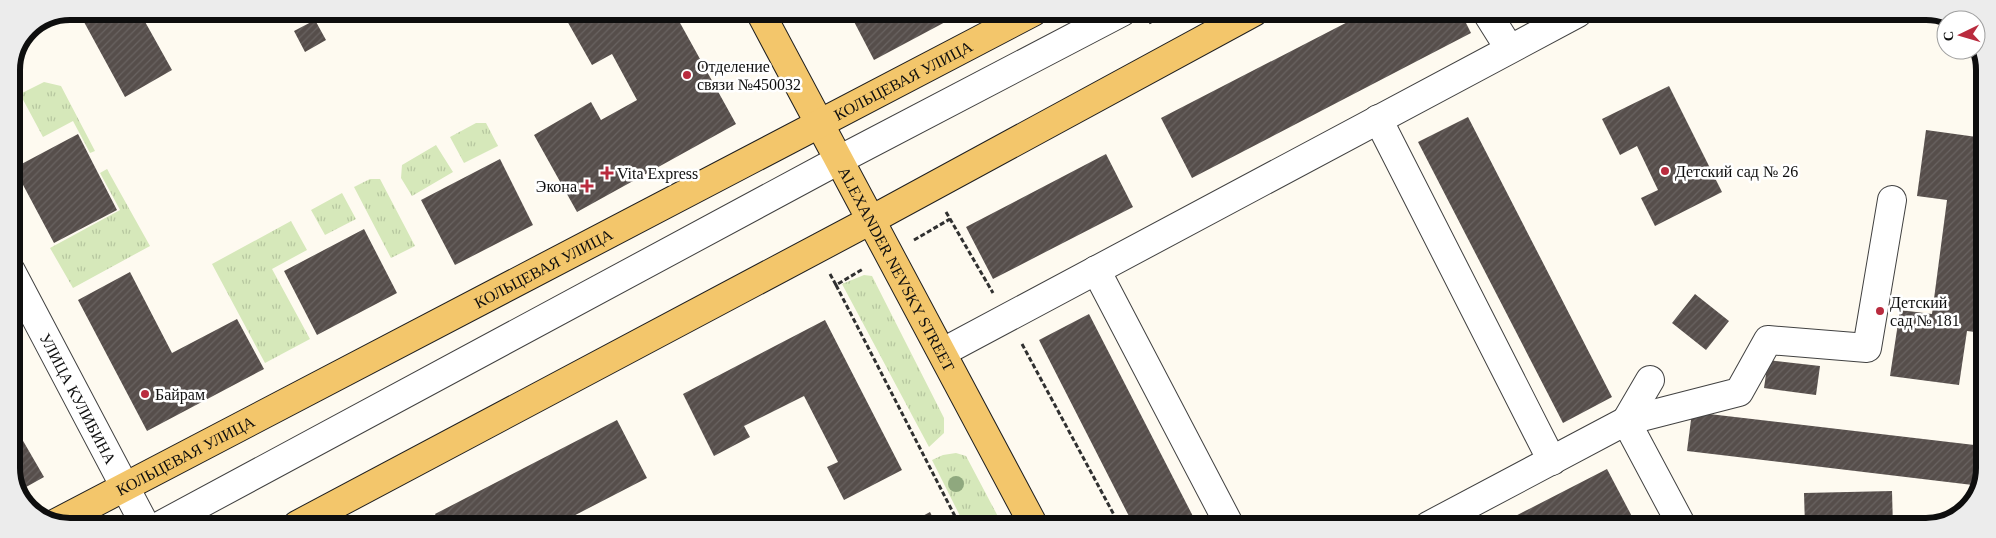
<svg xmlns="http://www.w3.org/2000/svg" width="1996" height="538" viewBox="0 0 1996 538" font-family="Georgia,serif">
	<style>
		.grass { fill: url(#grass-tufts) }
		.building { fill: url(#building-hatch) }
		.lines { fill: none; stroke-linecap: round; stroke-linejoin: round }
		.minor-casing { stroke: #414141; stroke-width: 30 }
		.major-casing { stroke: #1f1f1f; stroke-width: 30 }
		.path { stroke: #303030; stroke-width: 3; stroke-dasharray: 5 2.5; stroke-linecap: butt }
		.minor { stroke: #fff; stroke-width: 28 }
		.major { stroke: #f3c66b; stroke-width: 28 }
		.tree { fill: #8fa87e }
		.poi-dot { fill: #b92b3e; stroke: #fff; stroke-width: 2 }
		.labels { text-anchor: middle; stroke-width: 5; stroke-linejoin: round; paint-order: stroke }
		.poi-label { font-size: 16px; fill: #0e0e0e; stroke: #fff; text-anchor: start }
		.street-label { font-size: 16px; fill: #0e0e0e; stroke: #fff }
		.rim { fill: none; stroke: #0e0e0e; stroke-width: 6 }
	</style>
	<defs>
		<pattern id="grass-tufts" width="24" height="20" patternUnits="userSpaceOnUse" patternTransform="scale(1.25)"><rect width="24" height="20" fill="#d6e8ba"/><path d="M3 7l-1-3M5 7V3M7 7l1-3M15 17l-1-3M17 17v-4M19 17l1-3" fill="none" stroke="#b6c69f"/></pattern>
		<pattern id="building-hatch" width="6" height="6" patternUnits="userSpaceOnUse" patternTransform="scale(1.25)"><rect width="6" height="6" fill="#564e4b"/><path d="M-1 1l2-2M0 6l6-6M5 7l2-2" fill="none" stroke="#696361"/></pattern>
	</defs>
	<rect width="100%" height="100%" fill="#fefaf0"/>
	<path class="grass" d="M 44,82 L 61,86 L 95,151 L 90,153 L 73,121 L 43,137 L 20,94 Z
		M 476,123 L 486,123 L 498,146 L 464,163 L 450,137 Z
		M 436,145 L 453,172 L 412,196 L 401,178 L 402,165 Z
		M 107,169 L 150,246 L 73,288 L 50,248 L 120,210 L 100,173 Z
		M 370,179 L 380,179 L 415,246 L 391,258 L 354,187 Z
		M 342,193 L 356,219 L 325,235 L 311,210 Z
		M 291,221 L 307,250 L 272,269 L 310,339 L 265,363 L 212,264 Z
		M 864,275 L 872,276 L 944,418 L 944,433 L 929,447 L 842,284 Z
		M 956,453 L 966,456 L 1003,526 L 965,526 L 932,460 L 943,455 Z"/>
	<path class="building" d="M 78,11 L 139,11 L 172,70 L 125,97 Z
		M 562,12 L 674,12 L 736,124 L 577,212 L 534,135 L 591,102 L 601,120 L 637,100 L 612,54 L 592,65 Z
		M 849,12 L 964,12 L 874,60 Z
		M 1365,13 L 1461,13 L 1471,33 L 1192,178 L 1161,118 Z
		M 315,20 L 326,40 L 305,52 L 294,31 Z
		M 1669,86 L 1722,192 L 1655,226 L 1641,198 L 1658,190 L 1637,146 L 1620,155 L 1602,119 Z
		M 1468,117 L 1612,397 L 1563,423 L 1418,142 Z
		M 1926,130 L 1984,138 L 1983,333 L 1967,331 L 1959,385 L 1890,376 L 1900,310 L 1932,314 L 1947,200 L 1917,196 Z
		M 78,134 L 117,210 L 54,243 L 14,168 Z
		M 1106,154 L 1133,207 L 993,279 L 966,227 Z
		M 500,159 L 533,225 L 455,265 L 421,200 Z
		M 364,229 L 397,293 L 317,335 L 284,271 Z
		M 130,272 L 172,353 L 237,319 L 264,369 L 147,431 L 78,300 Z
		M 1695,294 L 1729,321 L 1706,350 L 1672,323 Z
		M 1089,314 L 1198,526 L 1134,526 L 1039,340 Z
		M 825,320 L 902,470 L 844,500 L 827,467 L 838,462 L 804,396 L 744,426 L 750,437 L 714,456 L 683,394 Z
		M 1768,360 L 1820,366 L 1816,395 L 1764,388 Z
		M 1692,412 L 1983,446 L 1983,483 L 1981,486 L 1687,451 Z
		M 11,420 L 44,477 L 19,491 L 11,472 Z
		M 617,420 L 647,478 L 556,525 L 441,525 L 435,514 Z
		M 1607,469 L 1637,526 L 1496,526 Z
		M 1892,491 L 1893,527 L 1805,527 L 1804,493 Z
		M 930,512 L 937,526 L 904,526 Z"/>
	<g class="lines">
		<defs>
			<g id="minor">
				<path d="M 1487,13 L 1509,48"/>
				<path d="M 1378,119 L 1552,461"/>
				<path d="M 1096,270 L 1230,526"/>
				<path id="s1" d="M 11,271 L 145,525"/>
				<path d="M 943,352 L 1578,13"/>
				<path d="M 1626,421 L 1739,392 L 1768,340 L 1867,348 L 1892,200"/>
				<path d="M 1626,421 L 1650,380"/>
				<path d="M 161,525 L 839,160 L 1122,12"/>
				<path d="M 1428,526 L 1626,421 L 1682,526"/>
			</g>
			<g id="major">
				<path id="s2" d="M 760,12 L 1034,526"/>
				<path id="s3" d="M 54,524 L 1033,12"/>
				<path d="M 297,525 L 871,220 L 1254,12"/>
			</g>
		</defs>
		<use href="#minor" class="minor-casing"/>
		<use href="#major" class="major-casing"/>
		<path class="path" d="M 1149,23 L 1169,12
			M 946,212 L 993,293
			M 914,240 L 950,219
			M 830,274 L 836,285 L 863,269
			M 836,285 L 960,526
			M 1022,344 L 1120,526"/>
		<use href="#minor" class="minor"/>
		<use href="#major" class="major"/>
	</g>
	<circle class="tree" cx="956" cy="484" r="8"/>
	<g class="poi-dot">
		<circle cx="687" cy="75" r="5"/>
		<circle cx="1665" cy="171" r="5"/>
		<path d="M604.5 165.5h5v5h5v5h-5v5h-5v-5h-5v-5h5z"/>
		<path d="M584.5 178.5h5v5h5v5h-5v5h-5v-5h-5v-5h5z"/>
		<circle cx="1880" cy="311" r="5"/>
		<circle cx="145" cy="394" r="5"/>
	</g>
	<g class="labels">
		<g class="poi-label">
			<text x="697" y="72">Отделение<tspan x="697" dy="18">связи №450032</tspan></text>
			<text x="1675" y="177">Детский сад № 26</text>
			<text x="617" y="179">Vita Express</text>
			<text x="577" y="192" text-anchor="end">Экона</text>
			<text x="1890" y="308">Детский<tspan x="1890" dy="18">сад № 181</tspan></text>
			<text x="155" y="400">Байрам</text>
		</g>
		<g class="street-label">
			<text dy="6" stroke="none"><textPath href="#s3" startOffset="958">КОЛЬЦЕВАЯ УЛИЦА</textPath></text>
			<text dy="6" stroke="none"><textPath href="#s3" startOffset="552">КОЛЬЦЕВАЯ УЛИЦА</textPath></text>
			<text dy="6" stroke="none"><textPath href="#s2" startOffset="291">ALEXANDER NEVSKY STREET</textPath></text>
			<text dy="6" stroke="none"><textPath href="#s1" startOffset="144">УЛИЦА КУЛИБИНА</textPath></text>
			<text dy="6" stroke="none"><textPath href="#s3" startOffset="148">КОЛЬЦЕВАЯ УЛИЦА</textPath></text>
		</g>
	</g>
	<path d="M0 0H1996V538H0ZM70 20H1926A50 50 0 0 1 1976 70V468A50 50 0 0 1 1926 518H70A50 50 0 0 1 20 468V70A50 50 0 0 1 70 20Z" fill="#ececec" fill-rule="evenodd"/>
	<path class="rim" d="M70 20H1926A50 50 0 0 1 1976 70V468A50 50 0 0 1 1926 518H70A50 50 0 0 1 20 468V70A50 50 0 0 1 70 20Z"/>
	<g transform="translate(1961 35) rotate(265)"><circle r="24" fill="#ffffff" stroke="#9f9f9f"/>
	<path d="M0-4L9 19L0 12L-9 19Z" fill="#b92b3e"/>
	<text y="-8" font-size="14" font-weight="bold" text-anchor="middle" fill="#0e0e0e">С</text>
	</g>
</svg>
